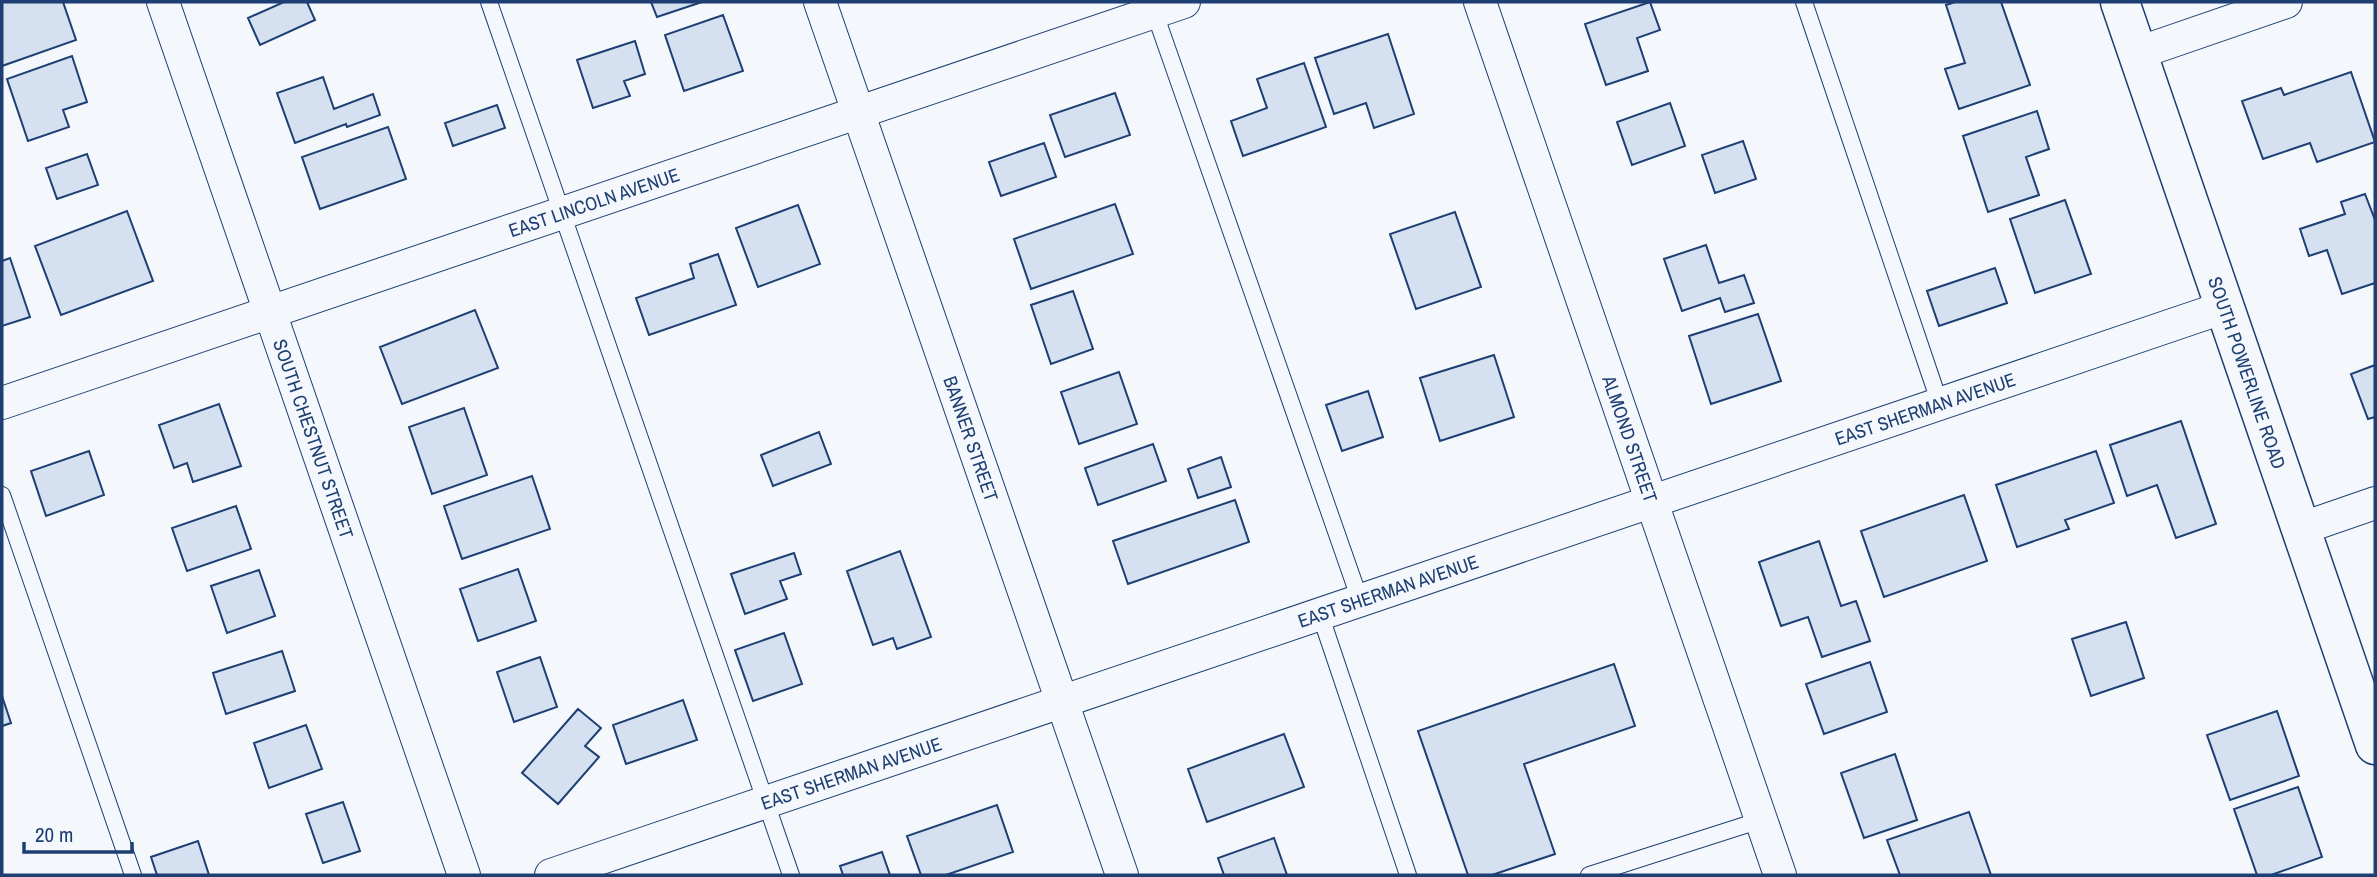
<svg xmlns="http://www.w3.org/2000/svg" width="2377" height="877" viewBox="0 0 2377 877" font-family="'Archivo Narrow',sans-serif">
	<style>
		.building { fill: #d5e0f0; stroke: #1d3f73; stroke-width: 2 }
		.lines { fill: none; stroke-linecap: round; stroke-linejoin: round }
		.service-casing { stroke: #1d3f73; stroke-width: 18 }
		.minor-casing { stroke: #1d3f73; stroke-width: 34 }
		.tertiary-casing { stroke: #1d3f73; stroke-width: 41 }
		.service { stroke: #f4f7fb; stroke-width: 16 }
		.minor { stroke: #f4f7fb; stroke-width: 32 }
		.tertiary { stroke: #f4f7fb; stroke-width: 38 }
		.labels { text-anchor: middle; stroke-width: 5; stroke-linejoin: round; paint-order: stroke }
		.street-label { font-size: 19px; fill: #1d3f73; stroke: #f4f7fb }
	</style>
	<rect width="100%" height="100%" fill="#f4f7fb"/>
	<path class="building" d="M 2,2 L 63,2 L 76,40 L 2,66 Z
		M 284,2 L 307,2 L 315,20 L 260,45 L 248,18 Z
		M 651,2 L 702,2 L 657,17 Z
		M 1650,2 L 1660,30 L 1637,38 L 1648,71 L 1606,85 L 1585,24 Z
		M 1955,2 L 2001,2 L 2030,85 L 1959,109 L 1945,69 L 1965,63 L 1946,5 Z
		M 723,15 L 743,71 L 684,91 L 665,35 Z
		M 1388,34 L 1414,114 L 1374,128 L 1366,103 L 1334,114 L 1315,58 Z
		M 635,41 L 645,74 L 624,81 L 630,96 L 593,108 L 577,60 Z
		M 72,56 L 87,102 L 63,110 L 69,127 L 28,141 L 7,79 Z
		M 1304,63 L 1326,127 L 1243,156 L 1231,121 L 1267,108 L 1257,79 Z
		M 2351,72 L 2375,142 L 2317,162 L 2310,143 L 2263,159 L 2242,101 L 2281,88 L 2284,95 Z
		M 323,77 L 334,109 L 373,94 L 380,115 L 347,127 L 346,124 L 295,143 L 277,93 Z
		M 1115,93 L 1130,135 L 1065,157 L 1050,115 Z
		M 1670,103 L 1685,146 L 1632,165 L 1617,122 Z
		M 497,105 L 505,128 L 453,146 L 445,123 Z
		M 2037,111 L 2049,149 L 2026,157 L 2039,195 L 1988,212 L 1963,136 Z
		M 388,127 L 406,179 L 320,209 L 302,157 Z
		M 1743,141 L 1756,179 L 1715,193 L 1702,155 Z
		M 1044,143 L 1056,177 L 1001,196 L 989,162 Z
		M 87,154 L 98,185 L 57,199 L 46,168 Z
		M 2365,194 L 2375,220 L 2375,283 L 2342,294 L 2327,250 L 2309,256 L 2300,229 L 2345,214 L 2341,202 Z
		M 2065,200 L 2091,274 L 2035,293 L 2010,219 Z
		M 1115,204 L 1133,254 L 1031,289 L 1014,239 Z
		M 798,205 L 820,264 L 758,287 L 736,228 Z
		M 127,211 L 153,281 L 61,315 L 35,246 Z
		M 1455,212 L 1481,287 L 1416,309 L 1390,234 Z
		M 1706,245 L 1719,283 L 1744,275 L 1754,303 L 1725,312 L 1720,298 L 1682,311 L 1664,259 Z
		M 718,254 L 736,305 L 649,335 L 636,298 L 694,278 L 690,264 Z
		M 10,258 L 30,317 L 2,326 L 2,261 Z
		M 1995,268 L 2007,303 L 1939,326 L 1927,291 Z
		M 1073,291 L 1093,349 L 1051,364 L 1031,305 Z
		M 475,310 L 498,368 L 402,404 L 380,347 Z
		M 1758,314 L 1781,381 L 1711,404 L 1689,336 Z
		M 1494,355 L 1514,417 L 1440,441 L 1420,378 Z
		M 2375,365 L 2375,417 L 2368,419 L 2351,374 Z
		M 1119,372 L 1137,424 L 1079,444 L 1061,392 Z
		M 1368,391 L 1383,437 L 1342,451 L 1326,405 Z
		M 219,404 L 241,466 L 193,482 L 187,463 L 174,468 L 159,425 Z
		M 464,408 L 487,475 L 432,494 L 409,427 Z
		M 2181,421 L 2216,524 L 2176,538 L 2157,485 L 2127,496 L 2110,445 Z
		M 819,432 L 831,464 L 773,486 L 761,455 Z
		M 1153,444 L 1166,481 L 1098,505 L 1085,468 Z
		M 89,451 L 104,495 L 46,516 L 31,471 Z
		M 2096,451 L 2114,503 L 2065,520 L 2069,529 L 2017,547 L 1996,485 Z
		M 1221,457 L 1231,487 L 1198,498 L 1188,469 Z
		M 532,476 L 550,529 L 462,559 L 444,506 Z
		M 1964,495 L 1987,561 L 1884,597 L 1861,531 Z
		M 1235,500 L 1249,542 L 1128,584 L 1113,541 Z
		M 236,506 L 251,549 L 187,571 L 172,528 Z
		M 1819,541 L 1841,606 L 1856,601 L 1870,641 L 1822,657 L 1808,617 L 1781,626 L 1759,562 Z
		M 900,551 L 931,637 L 897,649 L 893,638 L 873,645 L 847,571 Z
		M 794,553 L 801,574 L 780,581 L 787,599 L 745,614 L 731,574 Z
		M 518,569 L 536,621 L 478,641 L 460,589 Z
		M 259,570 L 275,616 L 227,633 L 211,586 Z
		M 2126,622 L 2144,678 L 2091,696 L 2072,639 Z
		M 784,633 L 802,684 L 753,701 L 735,650 Z
		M 282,651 L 295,691 L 226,714 L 213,673 Z
		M 540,657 L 557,707 L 514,722 L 497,672 Z
		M 1870,662 L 1887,712 L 1824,734 L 1806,684 Z
		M 1614,664 L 1635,726 L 1524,764 L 1555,854 L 1492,875 L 1468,875 L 1418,731 Z
		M 2,696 L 11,723 L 2,726 Z
		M 683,700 L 697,740 L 626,764 L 613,725 Z
		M 578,709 L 601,728 L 585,746 L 599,757 L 558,804 L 522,773 Z
		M 2277,711 L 2299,776 L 2230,800 L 2207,735 Z
		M 306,725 L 322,769 L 269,788 L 254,743 Z
		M 1284,734 L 1304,787 L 1207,822 L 1188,769 Z
		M 1895,754 L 1917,820 L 1864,838 L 1841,773 Z
		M 2298,787 L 2322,857 L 2271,875 L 2257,875 L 2234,809 Z
		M 343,802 L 360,851 L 323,863 L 306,814 Z
		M 997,805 L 1013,852 L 946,875 L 921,875 L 907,836 Z
		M 1969,812 L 1991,875 L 1900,875 L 1887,840 Z
		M 1274,838 L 1287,875 L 1224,875 L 1218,858 Z
		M 198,841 L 209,875 L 157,875 L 151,857 Z
		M 882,852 L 890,875 L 843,875 L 840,866 Z"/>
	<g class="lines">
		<defs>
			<path id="service" d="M 489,2 L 791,875
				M 1804,2 L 1940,404
				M 1153,8 L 1360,600
				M 2,495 L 133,875
				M 1320,614 L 1408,875
				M 1589,875 L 1761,820"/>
			<g id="minor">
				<path id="s1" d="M 163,2 L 464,875"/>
				<path id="s2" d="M 820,2 L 1122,875"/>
				<path id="s3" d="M 1480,2 L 1780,875"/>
				<path d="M 2138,53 L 2286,2"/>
				<path id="s4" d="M 2,403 L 1184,2"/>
				<path d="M 2300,529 L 2375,503"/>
				<path id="s5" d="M 551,875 L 2225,307"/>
			</g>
			<g id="tertiary">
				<path id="s6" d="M 2120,2 L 2375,745"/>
			</g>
		</defs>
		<use href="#service" class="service-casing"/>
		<use href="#minor" class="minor-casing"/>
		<use href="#tertiary" class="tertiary-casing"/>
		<use href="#service" class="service"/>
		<use href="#minor" class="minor"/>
		<use href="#tertiary" class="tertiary"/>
	</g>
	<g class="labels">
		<g class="street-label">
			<text dy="7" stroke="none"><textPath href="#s4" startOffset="625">EAST LINCOLN AVENUE</textPath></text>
			<text dy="7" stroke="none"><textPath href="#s6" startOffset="392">SOUTH POWERLINE ROAD</textPath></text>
			<text dy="7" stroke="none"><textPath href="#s5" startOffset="1451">EAST SHERMAN AVENUE</textPath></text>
			<text dy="7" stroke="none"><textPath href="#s1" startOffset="462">SOUTH CHESTNUT STREET</textPath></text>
			<text dy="7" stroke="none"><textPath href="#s2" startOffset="462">BANNER STREET</textPath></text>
			<text dy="7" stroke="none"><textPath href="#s3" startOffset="462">ALMOND STREET</textPath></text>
			<text dy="7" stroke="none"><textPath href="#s5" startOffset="884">EAST SHERMAN AVENUE</textPath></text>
			<text dy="7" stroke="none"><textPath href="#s5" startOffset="317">EAST SHERMAN AVENUE</textPath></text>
		</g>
	</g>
	<rect width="2377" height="877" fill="none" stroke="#1d3f73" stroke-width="7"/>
	<path d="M24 842v10h108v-10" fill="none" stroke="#1d3f73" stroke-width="3.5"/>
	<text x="35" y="842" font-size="21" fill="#1d3f73" stroke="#f4f7fb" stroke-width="5" paint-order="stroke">20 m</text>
</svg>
